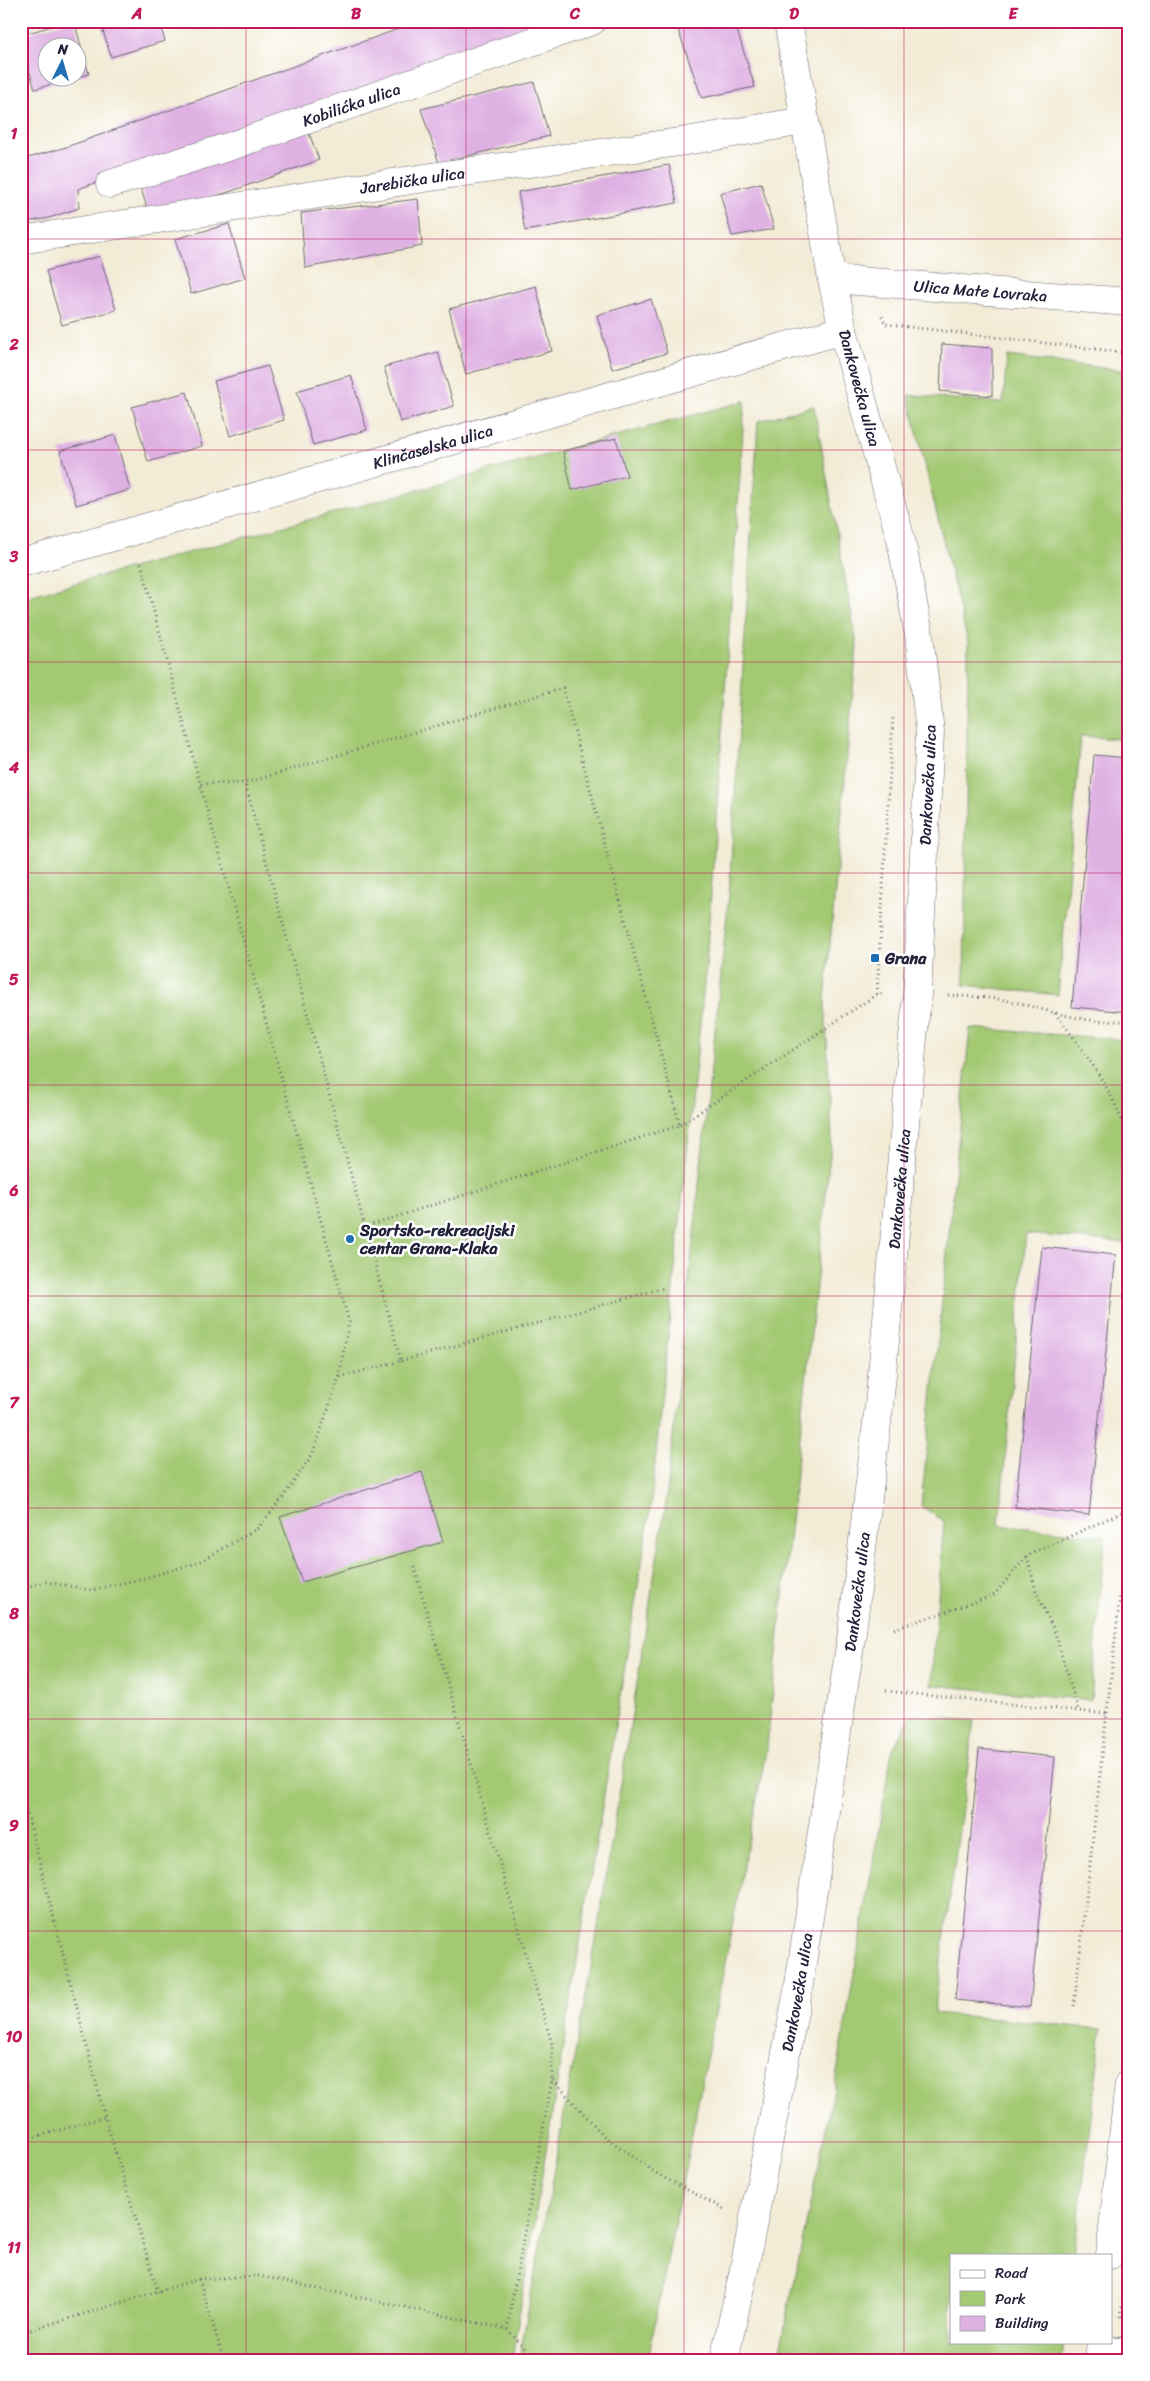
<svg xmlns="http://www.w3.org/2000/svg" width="1150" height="2381" viewBox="0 0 1150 2381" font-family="Sriracha,sans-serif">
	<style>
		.green { fill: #a3c973; stroke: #627657 }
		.building { fill: #dfb1e3 }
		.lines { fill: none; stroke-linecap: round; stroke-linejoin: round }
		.lane-casing { stroke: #6b6871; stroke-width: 18 }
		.street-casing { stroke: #6b6871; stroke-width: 29 }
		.secondary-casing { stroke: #6b6871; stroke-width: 29 }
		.path { stroke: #6b6871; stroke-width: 3; stroke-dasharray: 1 4; stroke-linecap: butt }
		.lane { stroke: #fff; stroke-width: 16 }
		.street { stroke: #fff; stroke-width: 28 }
		.secondary { stroke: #fff; stroke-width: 28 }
		.grid { fill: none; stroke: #c2185b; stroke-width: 1; stroke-opacity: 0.55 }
		.poi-dot { fill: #1f6fb2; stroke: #fff; stroke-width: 2 }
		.labels { text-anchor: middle; stroke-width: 5; stroke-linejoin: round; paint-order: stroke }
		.street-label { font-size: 16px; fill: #22223b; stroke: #fff }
		.poi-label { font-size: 16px; font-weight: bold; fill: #22223b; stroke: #fff; text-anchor: start }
		.neatline { fill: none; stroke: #c2185b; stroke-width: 2 }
		.grid-label { font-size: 16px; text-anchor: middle; font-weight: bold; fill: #c2185b }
	</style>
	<rect width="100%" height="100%" fill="#fff"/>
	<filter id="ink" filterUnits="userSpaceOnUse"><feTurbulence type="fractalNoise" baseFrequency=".02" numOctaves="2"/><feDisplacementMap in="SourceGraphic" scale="10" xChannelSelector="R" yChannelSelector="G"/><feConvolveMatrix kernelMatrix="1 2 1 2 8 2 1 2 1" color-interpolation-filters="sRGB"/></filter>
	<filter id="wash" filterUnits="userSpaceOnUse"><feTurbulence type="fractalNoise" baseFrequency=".0096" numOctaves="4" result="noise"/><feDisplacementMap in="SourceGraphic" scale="20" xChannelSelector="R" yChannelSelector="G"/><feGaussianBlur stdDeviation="1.12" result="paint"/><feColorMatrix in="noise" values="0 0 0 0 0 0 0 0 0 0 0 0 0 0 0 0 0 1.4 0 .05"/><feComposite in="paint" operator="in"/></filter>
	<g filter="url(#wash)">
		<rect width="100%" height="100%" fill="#f2ebd5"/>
		<path class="green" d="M 1007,356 L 1129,371 L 1129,740 L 1081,736 L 1058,995 L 964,985 L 968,643 L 908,395 L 1003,403 Z
			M 745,401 L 706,966 L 650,1512 L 512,2360 L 21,2360 L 21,598 Z
			M 814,406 L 857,645 L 825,1001 L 832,1137 L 767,1746 L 648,2360 L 519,2360 L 596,1939 L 666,1502 L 729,895 L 758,421 Z
			M 970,1028 L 1129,1040 L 1129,1243 L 1026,1234 L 999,1525 L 1105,1536 L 1091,1700 L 931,1685 L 944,1521 L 921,1506 Z
			M 911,1715 L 974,1721 L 934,2013 L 1102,2029 L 1074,2255 L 951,2255 L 951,2342 L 1064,2342 L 1062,2360 L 778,2360 L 835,2084 L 892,1751 Z"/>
		<g id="blocks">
			<path class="building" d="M 69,21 L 74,21 L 89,74 L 78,77 L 78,48 L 48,48 L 48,78 L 74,78 L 35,89 L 21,43 L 21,35 Z
				M 100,21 L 159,21 L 165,41 L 111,57 Z
				M 421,21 L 553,21 L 78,189 L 79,208 L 49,218 L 21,223 L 21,160 L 66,147 Z
				M 675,21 L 734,21 L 755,87 L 702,98 Z
				M 534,82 L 549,136 L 439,163 L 421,109 Z
				M 307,128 L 319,160 L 229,192 L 149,215 L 139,182 Z
				M 669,165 L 677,203 L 525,231 L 518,192 Z
				M 761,183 L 774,229 L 732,236 L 720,193 Z
				M 418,199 L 422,246 L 305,268 L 301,213 Z
				M 229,224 L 245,278 L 191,294 L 175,239 Z
				M 100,256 L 116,310 L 62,325 L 46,271 Z
				M 536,286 L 552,351 L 466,374 L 449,309 Z
				M 651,299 L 667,353 L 612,369 L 597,315 Z
				M 942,344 L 992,348 L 992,396 L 940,391 Z
				M 438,352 L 454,406 L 400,422 L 384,367 Z
				M 268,366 L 284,420 L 230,436 L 214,381 Z
				M 351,375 L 367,430 L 313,445 L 297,391 Z
				M 187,392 L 202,446 L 148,462 L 132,407 Z
				M 115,435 L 130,490 L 76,505 L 60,451 Z
				M 616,438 L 627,476 L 572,490 L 563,451 Z
				M 1094,755 L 1129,758 L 1129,1012 L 1072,1007 Z
				M 1042,1247 L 1116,1255 L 1089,1515 L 1015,1507 Z
				M 422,1472 L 443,1542 L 302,1582 L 280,1517 Z
				M 979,1749 L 1055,1757 L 1030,2007 L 955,2000 Z"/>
		</g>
	</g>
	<g filter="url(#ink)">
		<use href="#blocks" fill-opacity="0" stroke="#6b6871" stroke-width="1"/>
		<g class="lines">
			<defs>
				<path id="lane" d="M 1101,2344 L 1129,2347"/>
				<g id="street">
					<path id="s1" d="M 110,184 L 234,145 L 592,21"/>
					<path id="s2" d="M 21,240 L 444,175 L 686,141 L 804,121"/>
					<path id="s3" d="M 21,563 L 843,330"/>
					<path d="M 1110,2255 L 1129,2083"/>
					<path d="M 1099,2360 L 1101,2342"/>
				</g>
				<g id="secondary">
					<path id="s4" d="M 832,279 L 1129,302"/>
					<path id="s5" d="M 724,2360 L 743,2274 L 798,1991 L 852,1632 L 879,1406 L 917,995 L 930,732 L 919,635 L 901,540 L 843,330 L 832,279 L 788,21"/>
				</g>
			</defs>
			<use href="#lane" class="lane-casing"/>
			<use href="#street" class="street-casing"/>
			<use href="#secondary" class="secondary-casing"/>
			<path class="path" d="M 882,316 L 885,324 L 1129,353
				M 141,563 L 200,784 L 245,783 L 563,688 L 680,1125 L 365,1227 L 245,783
				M 877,994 L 893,717
				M 948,995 C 970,997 993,997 1014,1002 C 1053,1011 1088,1026 1129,1020
				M 1055,1013 C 1081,1047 1119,1097 1127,1140 C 1131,1164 1122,1189 1129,1213
				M 680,1125 L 877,994 L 885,994
				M 401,1361 L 664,1288
				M 340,1377 L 401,1361 L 365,1227
				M 1027,1556 L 1036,1591 L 1055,1633 L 1078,1710
				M 414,1567 L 552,2044 L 552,2080 L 507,2329
				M 21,1588 L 46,1582 L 92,1590 L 145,1578 L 200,1562 L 258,1528 L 284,1496 L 313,1453 L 339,1377 L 349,1322 L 200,784
				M 894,1629 L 993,1596 L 1027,1556 L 1129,1509
				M 886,1691 L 1107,1714
				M 21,1790 L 105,2117 L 158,2292
				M 1074,2006 L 1129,1516
				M 553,2080 L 605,2137 L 659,2175 L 724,2209
				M 21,2141 L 105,2117
				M 199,2279 L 224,2360
				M 1121,2317 L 1125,2283
				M 21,2333 L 199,2279 L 259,2276 L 507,2329 L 535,2360"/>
			<use href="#lane" class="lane"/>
			<use href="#street" class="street"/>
			<use href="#secondary" class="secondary"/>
		</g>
	</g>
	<path class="grid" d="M 246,21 L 246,2360M 466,21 L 466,2360M 684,21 L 684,2360M 904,21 L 904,2360M 21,239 L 1129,239M 21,450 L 1129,450M 21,662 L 1129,662M 21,873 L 1129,873M 21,1085 L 1129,1085M 21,1296 L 1129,1296M 21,1508 L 1129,1508M 21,1719 L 1129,1719M 21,1931 L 1129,1931M 21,2142 L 1129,2142"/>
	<g class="poi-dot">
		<rect x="870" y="953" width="10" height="10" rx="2.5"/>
		<circle cx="350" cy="1239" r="5"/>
	</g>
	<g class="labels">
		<g class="street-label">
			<text dy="6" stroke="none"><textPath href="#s1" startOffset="254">Kobilićka ulica</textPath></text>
			<text dy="6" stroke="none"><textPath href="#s2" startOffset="396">Jarebička ulica</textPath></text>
			<text dy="6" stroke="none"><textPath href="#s4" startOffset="149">Ulica Mate Lovraka</textPath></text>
			<text transform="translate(860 388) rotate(75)" y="6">Dankovečka ulica</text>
			<text dy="6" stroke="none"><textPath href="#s3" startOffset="428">Klinčaselska ulica</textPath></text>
			<text dy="6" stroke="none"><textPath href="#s5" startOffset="1590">Dankovečka ulica</textPath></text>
			<text dy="6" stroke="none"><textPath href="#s5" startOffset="1185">Dankovečka ulica</textPath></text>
			<text dy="6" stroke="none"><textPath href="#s5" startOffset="780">Dankovečka ulica</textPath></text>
			<text dy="6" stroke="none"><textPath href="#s5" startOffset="375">Dankovečka ulica</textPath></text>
		</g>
		<g class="poi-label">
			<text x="885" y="964">Grana</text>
			<text x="360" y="1236">Sportsko-rekreacijski<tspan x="360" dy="18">centar Grana-Klaka</tspan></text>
		</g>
	</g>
	<rect width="1150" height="2381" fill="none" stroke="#fff" stroke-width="55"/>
	<rect x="950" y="2254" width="162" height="90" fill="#ffffff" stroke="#a7a7b1"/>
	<rect x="960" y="2270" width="25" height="8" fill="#ffffff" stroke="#a7a7b1"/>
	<text x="995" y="2278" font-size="15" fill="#22223b">Road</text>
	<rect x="960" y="2291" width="25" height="15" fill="#a3c973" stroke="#a7a7b1"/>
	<text x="995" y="2304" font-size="15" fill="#22223b">Park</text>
	<rect x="960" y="2316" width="25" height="15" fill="#dfb1e3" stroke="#a7a7b1"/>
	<text x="995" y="2328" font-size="15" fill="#22223b">Building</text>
	<g transform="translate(62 62) rotate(5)"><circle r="24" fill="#ffffff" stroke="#a7a7b1"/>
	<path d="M0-4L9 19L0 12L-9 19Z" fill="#1f6fb2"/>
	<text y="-8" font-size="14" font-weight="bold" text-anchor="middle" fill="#22223b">N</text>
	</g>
	<rect x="28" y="28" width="1094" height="2326" class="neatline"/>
	<g class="grid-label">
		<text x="137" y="19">A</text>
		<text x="356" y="19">B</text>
		<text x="575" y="19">C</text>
		<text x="794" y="19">D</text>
		<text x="1013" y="19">E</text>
		<text x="14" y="139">1</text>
		<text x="14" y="350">2</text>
		<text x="14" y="562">3</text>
		<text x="14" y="773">4</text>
		<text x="14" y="985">5</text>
		<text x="14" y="1196">6</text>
		<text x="14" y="1408">7</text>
		<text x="14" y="1619">8</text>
		<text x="14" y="1831">9</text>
		<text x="14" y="2042">10</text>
		<text x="14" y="2253">11</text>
	</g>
</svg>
